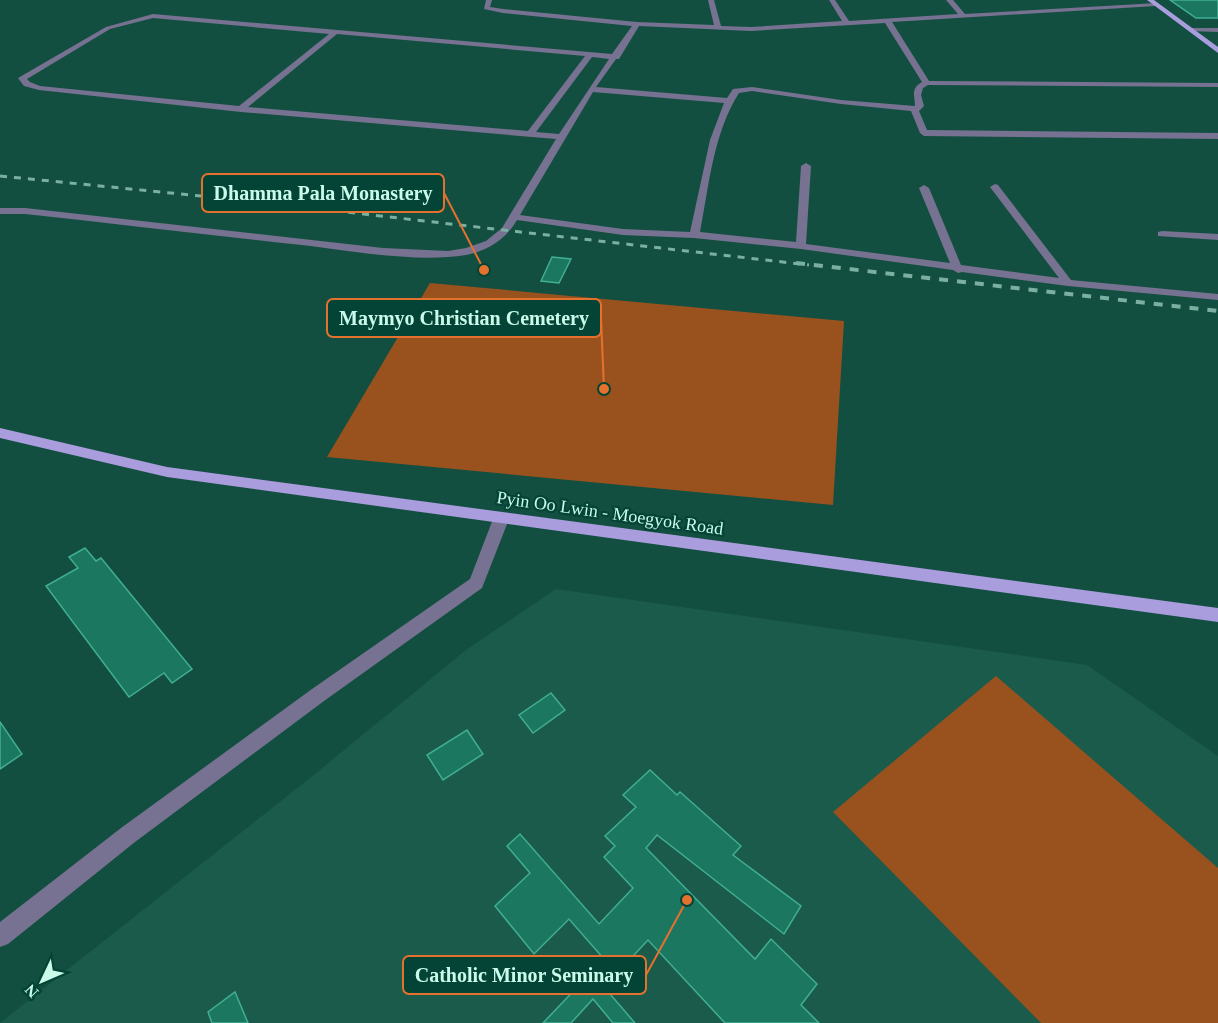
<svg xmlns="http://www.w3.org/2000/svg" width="1218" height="1023" viewBox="0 0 1218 1023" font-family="'Times New Roman',serif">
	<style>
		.built { fill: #1a5b4b }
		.green { fill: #99521e }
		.building { fill: #1c7761; stroke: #41ae92; stroke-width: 1.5 }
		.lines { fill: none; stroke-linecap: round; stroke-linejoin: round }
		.minor { fill: #777291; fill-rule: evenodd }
		.major { fill: #a99ddd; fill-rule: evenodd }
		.rail-far1 { stroke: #7bb0a1; stroke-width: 3; stroke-dasharray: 7 7; stroke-linecap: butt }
		.rail { stroke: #7bb0a1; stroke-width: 4; stroke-dasharray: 9 9; stroke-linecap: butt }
		.labels { text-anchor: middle; stroke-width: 4.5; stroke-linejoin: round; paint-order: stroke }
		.street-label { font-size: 18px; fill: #cafaea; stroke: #034436 }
		.leader { fill: none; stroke: #e4712d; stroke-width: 2 }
		.callout-dot { fill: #e4712d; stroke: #034436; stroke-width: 2 }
		.callout { fill: #034436; stroke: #e4712d; stroke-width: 2 }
		.callout-label { font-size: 20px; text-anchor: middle; font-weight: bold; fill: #cafaea }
	</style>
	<rect width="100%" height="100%" fill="#134f40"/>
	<path class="built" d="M 556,589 L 1087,665 L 1218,756 L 1218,1023 L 0,1023 L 310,778 L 466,650 Z"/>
	<path class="green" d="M 430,283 L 844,321 L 833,505 L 327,457 Z
		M 996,676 L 1218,868 L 1218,1023 L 1041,1023 L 833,812 Z"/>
	<path class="building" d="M 1170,0 L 1218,0 L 1218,18 L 1196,18 Z
		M 552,257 L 571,259 L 559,283 L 541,281 Z
		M 85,548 L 96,561 L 101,558 L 192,669 L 172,683 L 164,673 L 129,697 L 46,586 L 78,568 L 69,557 Z
		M 551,693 L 565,710 L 533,733 L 519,715 Z
		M 0,722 L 22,754 L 0,769 Z
		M 467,730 L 483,754 L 443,780 L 427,755 Z
		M 650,770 L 677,795 L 680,792 L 741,846 L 733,855 L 801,906 L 784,934 L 657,835 L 646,848 L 755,959 L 771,939 L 817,984 L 801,1005 L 819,1023 L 725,1023 L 648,940 L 604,987 L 635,1023 L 613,1023 L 593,999 L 571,1023 L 543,1023 L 604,959 L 569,919 L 534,954 L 495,906 L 530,873 L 507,846 L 520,834 L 599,924 L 633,888 L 604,857 L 615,846 L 605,836 L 636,807 L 623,795 Z
		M 235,992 L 248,1023 L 212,1023 L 208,1012 Z"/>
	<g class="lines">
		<path class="minor" d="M 486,0 L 492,0 L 490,7 L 503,9 L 637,22 L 714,25 L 708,0 L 714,0 L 721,26 L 751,27 L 842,21 L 829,0 L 835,0 L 849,21 L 958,14 L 946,0 L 953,0 L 965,14 L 1158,3 L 1156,6 L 892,22 L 929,81 L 1218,83 L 1218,87 L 928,85 L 923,88 L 921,95 L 924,106 L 919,111 L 927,130 L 1218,133 L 1218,139 L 924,136 L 920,133 L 911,111 L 841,104 L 752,91 L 739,93 C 713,134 709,186 700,232 L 796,242 L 801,166 L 806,163 L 811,166 L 806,244 L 950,263 L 919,188 L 924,185 L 929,188 L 961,265 L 1059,278 L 990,187 L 995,184 L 998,185 L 1071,280 L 1218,294 L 1218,300 L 1068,286 L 962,272 L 958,273 L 953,270 L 801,249 L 694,238 L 623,235 L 517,220 C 506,239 488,251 466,255 C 417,263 352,251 302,245 C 210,235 117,224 25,214 L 0,214 L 0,208 L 25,208 L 383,248 L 448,251 L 466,248 L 486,241 L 502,228 L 556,139 L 241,112 L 39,90 L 24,86 L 18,78 L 106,27 L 153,14 L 612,54 L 632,26 L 503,13 L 484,9 ZM 153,18 L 329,34 L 239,106 L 40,86 L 30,82 L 27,79 L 110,29 ZM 885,23 L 922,82 C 910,89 915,96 915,106 L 841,100 L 752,87 L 733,89 L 727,98 L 596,87 L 616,59 L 619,59 L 639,26 L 751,31 ZM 337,34 L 585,56 L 528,131 L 248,107 ZM 592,57 L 609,59 L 559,134 L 536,132 ZM 593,92 L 724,103 L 710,140 L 690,232 L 623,229 L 520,215 Z
			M 1191,28 L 1218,28 L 1218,32 L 1189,31 Z
			M 1162,231 L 1218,234 L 1218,240 L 1158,236 L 1158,232 Z
			M 501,513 L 506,515 L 509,519 L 482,588 L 324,701 L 135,842 L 8,944 L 0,947 L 0,922 L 121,828 L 312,689 L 470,579 L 493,519 L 496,515 Z"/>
		<path class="major" d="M 1147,0 L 1154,0 L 1218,47 L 1218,53 Z
			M 0,428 L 167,467 L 1218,608 L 1218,622 L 167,477 L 0,438 Z"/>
		<path class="rail-far1" d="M 0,176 L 241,200 L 809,265"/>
		<path class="rail" d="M 796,263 L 1218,311"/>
	</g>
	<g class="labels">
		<g class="street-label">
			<text transform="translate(610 513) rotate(8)" y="6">Pyin Oo Lwin - Moegyok Road</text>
		</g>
	</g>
	<path class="leader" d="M484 270L444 193M604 389L601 318M687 900L646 975"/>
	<g class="callout-dot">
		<circle cx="484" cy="270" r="6"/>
		<circle cx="604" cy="389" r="6"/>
		<circle cx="687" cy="900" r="6"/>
	</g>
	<g class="callout">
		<rect x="202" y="174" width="242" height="38" rx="6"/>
		<rect x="327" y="299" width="274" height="38" rx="6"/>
		<rect x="403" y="956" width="243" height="38" rx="6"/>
	</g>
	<g class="callout-label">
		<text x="323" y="200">Dhamma Pala Monastery</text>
		<text x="464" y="325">Maymyo Christian Cemetery</text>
		<text x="524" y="982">Catholic Minor Seminary</text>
	</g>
	<g transform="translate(42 981) rotate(226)" stroke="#034436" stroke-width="4.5" paint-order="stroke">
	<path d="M0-4.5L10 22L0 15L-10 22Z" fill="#cafaea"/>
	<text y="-9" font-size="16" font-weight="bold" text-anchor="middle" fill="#cafaea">N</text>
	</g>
</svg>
